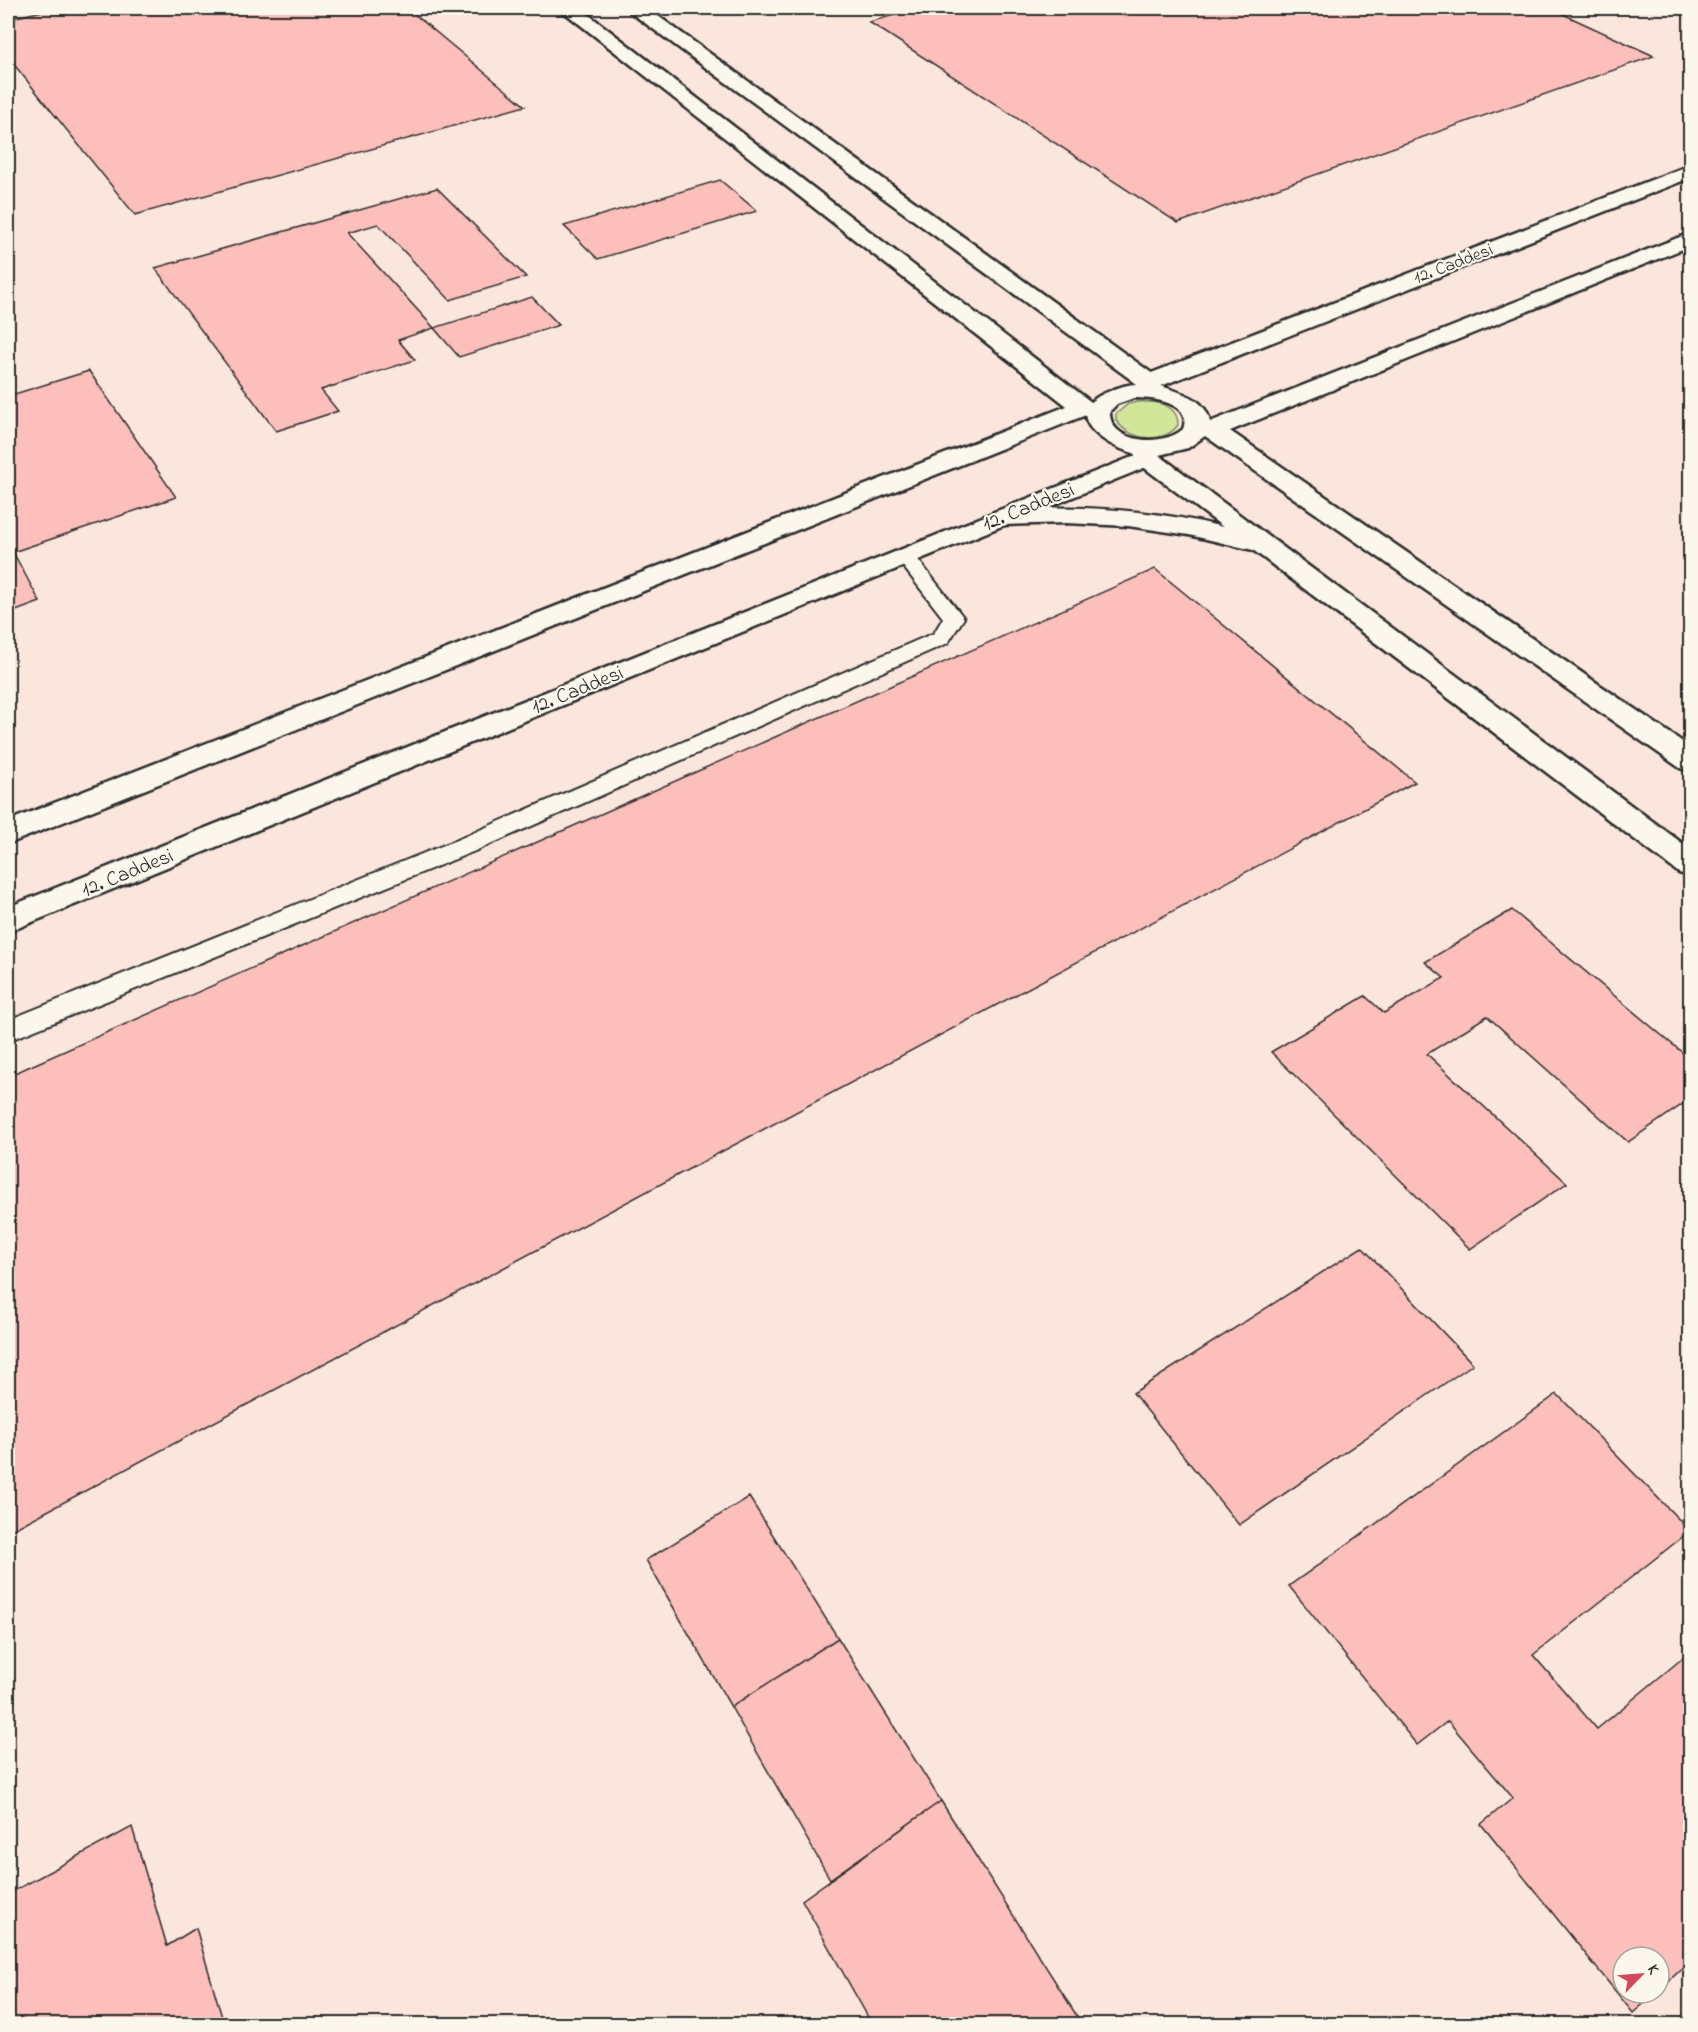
<svg xmlns="http://www.w3.org/2000/svg" width="1698" height="2032" viewBox="0 0 1698 2032" font-family="'Indie Flower',sans-serif">
	<style>
		.built { fill: #fbe6dd; fill-rule: evenodd }
		.green { fill: #d2e69a; stroke: #7e8862; stroke-width: 1.5 }
		.building { fill: #fcbfbb; stroke: #2b2b2b; stroke-width: 1.5 }
		.lines { fill: none; stroke-linecap: round; stroke-linejoin: round }
		.service-casing { stroke: #2b2b2b; stroke-width: 4 }
		.tertiary-casing { stroke: #2b2b2b; stroke-width: 5 }
		.secondary-casing { stroke: #2b2b2b; stroke-width: 5 }
		.service { fill: #fbf7ec; fill-rule: evenodd }
		.tertiary { fill: #fbf7ec; fill-rule: evenodd }
		.secondary { fill: #fbf7ec; fill-rule: evenodd }
		.labels { text-anchor: middle; stroke-width: 4.5; stroke-linejoin: round; paint-order: stroke }
		.far-street-label { font-size: 18px; fill: #2b2b2b; stroke: #fbf7ec }
		.street-label { font-size: 21px; fill: #2b2b2b; stroke: #fbf7ec }
	</style>
	<rect width="100%" height="100%" fill="#fbf7ec"/>
	<filter id="ink" filterUnits="userSpaceOnUse"><feTurbulence type="fractalNoise" baseFrequency=".0167" numOctaves="2"/><feDisplacementMap in="SourceGraphic" scale="12" xChannelSelector="R" yChannelSelector="G"/><feConvolveMatrix kernelMatrix="1 2 1 2 8 2 1 2 1" color-interpolation-filters="sRGB"/></filter>
	<g filter="url(#ink)">
		<path class="built" d="M 8,8 L 1690,8 L 1690,2024 L 8,2024 ZM 1623,1957 L 1659,1957 L 1659,1993 L 1623,1993 Z"/>
		<path class="green" d="M 1137,402 C 1154,401 1178,403 1178,425 C 1164,445 1128,440 1116,420 L 1116,414 L 1128,404 Z"/>
		<path class="building" d="M 55,8 L 407,8 L 525,106 L 135,215 L 8,57 L 8,19 Z
			M 920,8 L 1550,8 L 1654,56 L 1178,223 L 869,22 Z
			M 720,180 L 757,211 L 598,259 L 564,226 Z
			M 437,188 L 526,277 L 450,300 L 378,224 L 347,233 L 434,328 L 398,340 L 415,360 L 321,390 L 338,411 L 276,431 L 155,268 Z
			M 532,297 L 559,325 L 459,357 L 434,328 Z
			M 89,371 L 176,497 L 13,552 L 40,602 L 8,614 L 8,396 Z
			M 1155,569 L 1415,782 L 8,1532 L 8,1076 Z
			M 1512,910 L 1690,1059 L 1690,1099 L 1628,1142 L 1487,1016 L 1427,1054 L 1567,1183 L 1470,1249 L 1271,1052 L 1365,996 L 1384,1013 L 1444,978 L 1425,962 Z
			M 1362,1247 L 1473,1364 L 1239,1525 L 1133,1393 Z
			M 1557,1394 L 1690,1531 L 1533,1655 L 1597,1729 L 1690,1652 L 1690,1961 L 1659,1990 L 1659,1957 L 1623,1957 L 1623,1993 L 1656,1993 L 1633,2013 L 1481,1824 L 1513,1798 L 1448,1721 L 1417,1745 L 1289,1586 Z
			M 749,1497 L 838,1638 L 731,1707 L 646,1560 Z
			M 838,1638 L 941,1801 L 830,1879 L 731,1707 Z
			M 941,1801 L 1082,2024 L 872,2024 L 802,1900 Z
			M 132,1827 L 167,1946 L 196,1928 L 224,2024 L 8,2024 L 8,1894 Z"/>
		<g class="lines">
			<defs>
				<path id="service" d="M 905,550 L 912,552 L 964,618 L 948,643 L 475,851 L 8,1041 L 8,1020 L 459,839 L 934,633 L 943,618 L 895,556 L 898,552 Z"/>
				<path id="tertiary" d="M 562,8 L 580,8 L 1091,402 L 1106,405 L 1110,410 L 1106,415 L 1098,417 L 1086,415 L 8,844 L 8,821 L 1067,406 L 564,12 Z
					M 628,8 L 647,8 L 1157,377 L 1161,382 L 1157,387 L 1149,389 L 1141,387 L 630,12 Z
					M 1147,451 L 1156,453 L 1159,458 L 1156,463 L 8,932 L 8,907 Z"/>
				<path id="secondary" d="M 1690,165 L 1690,178 L 1161,386 C 1181,393 1205,397 1210,422 L 1690,233 L 1690,246 L 1230,431 L 1690,747 L 1690,771 L 1680,768 L 1205,436 L 1188,448 L 1159,455 L 1690,849 L 1690,876 L 1679,873 L 1253,550 L 1189,535 L 1128,526 L 1066,523 L 1003,525 L 994,522 L 990,517 L 994,512 L 1003,509 C 1078,505 1150,509 1223,527 L 1138,463 L 1134,453 C 1101,445 1057,411 1110,391 C 1119,387 1128,384 1137,384 L 1141,377 ZM 1134,398 C 1152,398 1193,402 1183,429 C 1164,447 1108,444 1110,411 L 1117,404 Z"/>
			</defs>
			<use href="#service" class="service-casing"/>
			<use href="#tertiary" class="tertiary-casing"/>
			<use href="#secondary" class="secondary-casing"/>
			<use href="#service" class="service"/>
			<use href="#tertiary" class="tertiary"/>
			<use href="#secondary" class="secondary"/>
		</g>
	</g>
	<g class="labels">
		<g class="far-street-label">
			<text transform="translate(1453 263) rotate(-21)" y="6">12. Caddesi</text>
		</g>
		<g class="street-label">
			<text transform="translate(1028 506) rotate(-22)" y="7">12. Caddesi</text>
			<text transform="translate(577 689) rotate(-22)" y="7">12. Caddesi</text>
			<text transform="translate(127 872) rotate(-22)" y="7">12. Caddesi</text>
		</g>
	</g>
	<rect width="1698" height="2032" fill="none" stroke="#fbf7ec" stroke-width="30"/>
	<rect x="15" y="15" width="1668" height="2002" fill="none" stroke="#2b2b2b" stroke-width="2" filter="url(#ink)"/>
	<g transform="translate(1641 1975) rotate(65)"><circle r="28" fill="#fbf7ec" stroke="#a8a59f" stroke-width="1.5"/>
	<path d="M0-4.5L10 22L0 15L-10 22Z" fill="#d1495b"/>
	<text y="-9" font-size="16" font-weight="bold" text-anchor="middle" fill="#2b2b2b">K</text>
	</g>
</svg>
